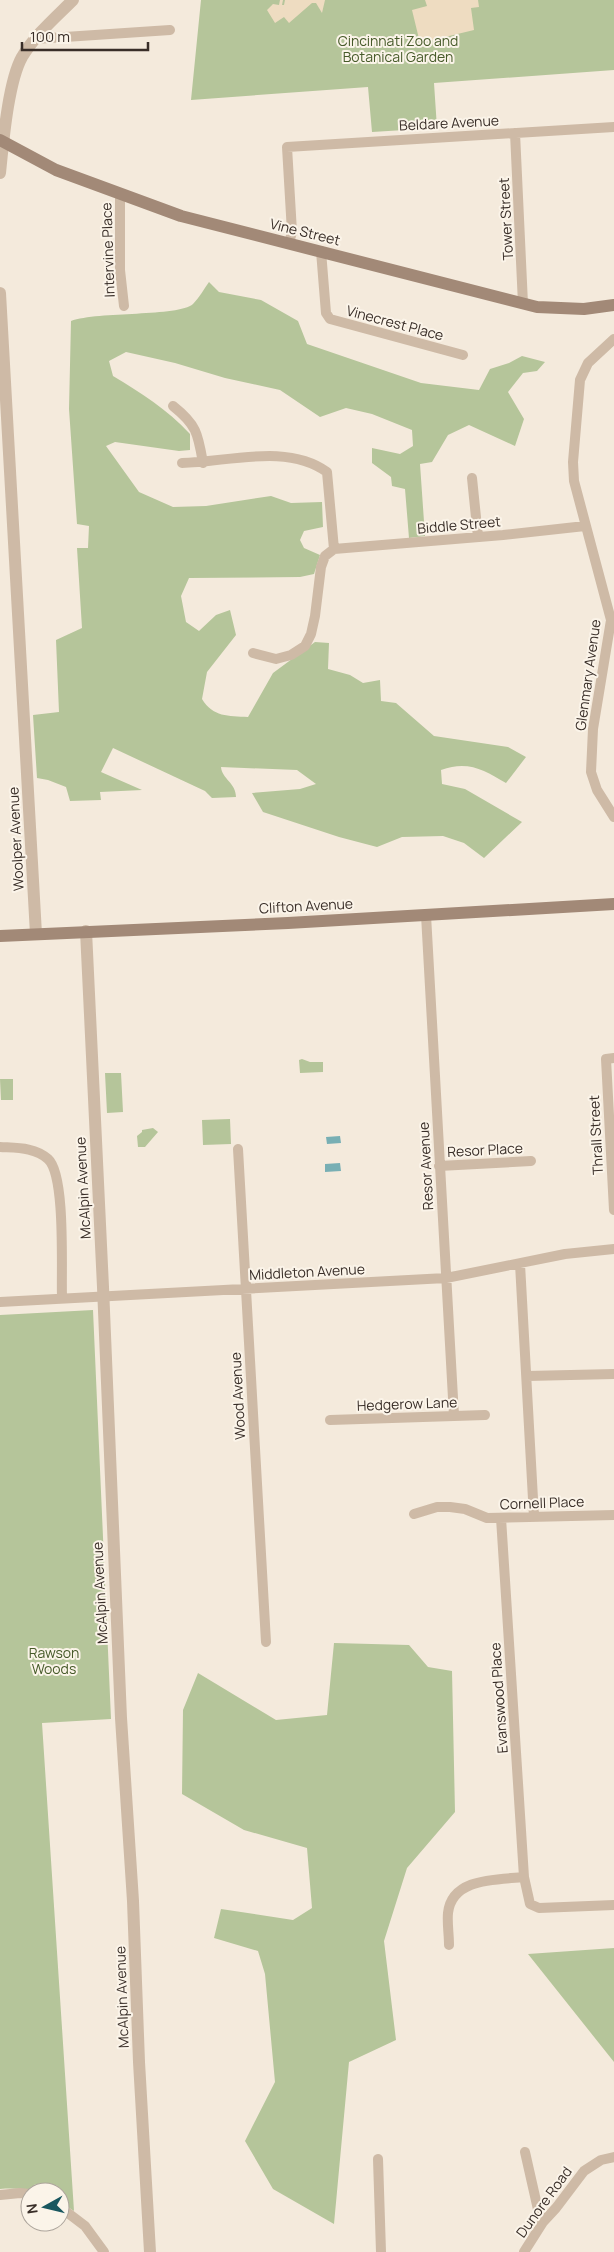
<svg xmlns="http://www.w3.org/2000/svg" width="614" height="2252" viewBox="0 0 614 2252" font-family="Manrope,sans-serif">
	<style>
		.green { fill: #b5c59a }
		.plaza { fill: #eedcc1 }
		.water { fill: #78afb4 }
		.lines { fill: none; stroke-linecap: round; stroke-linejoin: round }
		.minor { stroke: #cebaa6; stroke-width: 10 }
		.tertiary { stroke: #cebaa6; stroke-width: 12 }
		.secondary { stroke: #a28977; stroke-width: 12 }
		.labels { text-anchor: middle; stroke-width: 4; stroke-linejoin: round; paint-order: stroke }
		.park-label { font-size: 14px; fill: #465a29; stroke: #fbf4e9 }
		.street-label { font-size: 14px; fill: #392e28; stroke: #fbf4e9 }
	</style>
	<rect width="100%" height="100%" fill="#f4eadc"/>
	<path class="green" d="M 201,0 L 614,0 L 614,70 L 434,83 L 437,128 L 372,132 L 368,87 L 191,100 Z
		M 209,282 L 219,292 L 261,300 L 298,321 L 307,344 L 421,383 L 479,390 L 490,369 L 509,363 L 522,356 L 545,362 L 537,371 L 523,373 L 508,392 L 524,419 L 515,446 L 469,425 L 448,435 L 432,462 L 420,464 L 425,536 L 409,538 L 405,489 L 392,486 L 391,477 L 372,463 L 372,448 L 400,454 L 413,446 L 412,430 L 372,414 L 346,408 L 320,417 L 280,390 L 225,378 L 175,363 L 126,352 L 109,361 L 113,376 C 141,393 167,409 190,434 L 190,450 L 179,451 L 115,442 L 106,446 L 139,492 L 173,507 L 206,506 L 271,496 L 291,503 L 322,502 L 323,527 L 304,531 L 300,540 L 304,548 L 320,555 L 314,574 L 300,577 L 189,578 L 181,596 L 186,622 L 199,631 L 216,615 L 230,610 L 236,635 L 207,672 L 202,699 C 213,717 228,716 248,717 L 273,673 L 315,642 L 329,643 L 328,669 L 350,675 L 363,683 L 380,680 L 381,701 L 396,703 L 434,736 L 508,747 L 526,757 L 506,783 C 484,770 468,760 441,770 L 442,784 L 465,789 L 522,822 L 484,858 L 464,843 L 443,836 L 402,837 L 377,847 L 339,837 L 263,812 L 252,793 L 300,789 L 316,784 L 297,770 L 221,767 C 222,779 236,783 236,797 L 212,798 L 205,791 L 113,748 L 101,772 L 142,790 L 100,792 L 101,800 L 70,801 L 66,787 L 48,780 L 37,778 L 33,715 L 59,712 L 56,640 L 82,628 L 77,548 L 88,548 L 89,526 L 77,524 L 69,409 L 71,321 C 99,311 178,317 193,304 C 199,298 204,289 209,282 Z
		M 302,1059 L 310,1062 L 323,1062 L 323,1072 L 300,1073 L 299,1060 Z
		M 105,1073 L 121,1073 L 123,1112 L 107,1113 Z
		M 0,1079 L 13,1079 L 13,1100 L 1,1100 Z
		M 230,1119 L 231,1144 L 203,1145 L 202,1120 Z
		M 153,1128 L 158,1132 L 145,1147 L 138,1147 L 137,1136 L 142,1132 L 142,1130 Z
		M 93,1310 L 111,1719 L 42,1723 L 74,2211 L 60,2202 L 60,2192 C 39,2192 21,2187 0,2189 L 0,1315 Z
		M 334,1643 L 409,1645 L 428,1667 L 452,1671 L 455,1812 L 407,1868 L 384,1941 L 396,2040 L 349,2062 L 334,2224 L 273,2189 L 245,2141 L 275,2082 L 265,1974 L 258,1951 L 214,1938 L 221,1909 L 293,1920 L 312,1908 L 307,1848 L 244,1830 L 182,1794 L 183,1710 L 198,1673 L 276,1720 L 327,1715 Z
		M 614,1948 L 614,2062 L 528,1954 Z"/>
	<path class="plaza" d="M 280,0 L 283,0 L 282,5 L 284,5 L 285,0 L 325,0 L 322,13 L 316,3 L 312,3 L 289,23 L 284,17 L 275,23 L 267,10 L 273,4 L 279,5 Z
		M 425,0 L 478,0 L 479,7 L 471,8 L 474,30 L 420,43 L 412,10 L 427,6 Z"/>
	<path class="water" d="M 340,1136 L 341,1143 L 327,1144 L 326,1137 Z
		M 340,1163 L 341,1171 L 325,1172 L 325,1164 Z"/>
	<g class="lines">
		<path class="minor" d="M 35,39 L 170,30
			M 515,133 L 523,304
			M 120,194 L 120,270 L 124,306
			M 289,243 L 292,232 L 287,147 L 614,127
			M 321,251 L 326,313 L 330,319 L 463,355
			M 614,339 L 588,363 L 580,380 L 573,462 L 574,481 L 611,620 L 593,729 L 591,772 L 597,790 L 614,817
			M 173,406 C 197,425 198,434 203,463
			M 182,463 C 228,462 287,443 327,472 L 334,549
			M 472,478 L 478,537
			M 334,549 L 503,535 L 585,526
			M 253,653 L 276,659 L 291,655 L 305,646 L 311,634 L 315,616 L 321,567 L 325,556 L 334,549
			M 426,915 L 454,1416
			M 614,1058 L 606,1059 L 614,1210
			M 0,1147 C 16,1148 35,1147 48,1159 C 66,1175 61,1271 62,1298
			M 238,1149 L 266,1642
			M 439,1166 L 531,1161
			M 520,1264 L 534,1517
			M 0,1302 L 446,1278 L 565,1254 L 614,1249
			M 527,1376 L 614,1374
			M 330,1420 L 485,1415
			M 414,1514 L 437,1507 L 450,1507 L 465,1509 L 487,1518 L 614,1515
			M 501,1518 L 524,1877 L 530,1904 L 539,1908 L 614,1905
			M 449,1945 C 449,1934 447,1923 448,1913 C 452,1877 498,1880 524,1877
			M 525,2152 L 539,2214 L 543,2222
			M 378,2159 L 381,2252
			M 0,2195 L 20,2193 L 30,2194
			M 60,2207 L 85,2226 L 104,2252
			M 524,2252 L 543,2222 L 556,2208 L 584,2171 L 601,2160 L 614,2157"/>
		<path class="tertiary" d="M 0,173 C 3,144 8,82 22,57 C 35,35 55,18 73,0
			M 0,293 L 36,934
			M 86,931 L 103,1287 L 121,1718 L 133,1901 L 139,2062 L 150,2252"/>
		<path class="secondary" d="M 0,140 L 56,170 L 181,216 L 537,307 L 584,309 L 614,305
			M 0,936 L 288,923 L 614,904"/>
	</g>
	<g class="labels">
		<g class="park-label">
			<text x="398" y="46">Cincinnati Zoo and<tspan x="398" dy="16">Botanical Garden</tspan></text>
			<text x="54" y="1658">Rawson<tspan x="54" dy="16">Woods</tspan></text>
		</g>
		<g class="street-label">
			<text transform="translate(449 123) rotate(-3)" y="5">Beldare Avenue</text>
			<text transform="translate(506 219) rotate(-93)" y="5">Tower Street</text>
			<text transform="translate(305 232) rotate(14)" y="5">Vine Street</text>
			<text transform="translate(108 250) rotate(-92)" y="5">Intervine Place</text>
			<text transform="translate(395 323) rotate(15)" y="5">Vinecrest Place</text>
			<text transform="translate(459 525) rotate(-5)" y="5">Biddle Street</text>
			<text transform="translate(588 675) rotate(-82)" y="5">Glenmary Avenue</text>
			<text transform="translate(16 839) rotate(-93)" y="5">Woolper Avenue</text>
			<text transform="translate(306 906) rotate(-3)" y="5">Clifton Avenue</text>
			<text transform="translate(596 1135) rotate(-93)" y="5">Thrall Street</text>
			<text transform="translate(485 1150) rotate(-3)" y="5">Resor Place</text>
			<text transform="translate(426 1166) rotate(-93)" y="5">Resor Avenue</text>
			<text transform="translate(83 1188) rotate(-93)" y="5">McAlpin Avenue</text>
			<text transform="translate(307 1272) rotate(-3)" y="5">Middleton Avenue</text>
			<text transform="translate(238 1396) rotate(-93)" y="5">Wood Avenue</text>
			<text transform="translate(407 1404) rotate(-2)" y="5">Hedgerow Lane</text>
			<text transform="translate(542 1503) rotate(-2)" y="5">Cornell Place</text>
			<text transform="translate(100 1593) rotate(-93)" y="5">McAlpin Avenue</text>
			<text transform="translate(499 1698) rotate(-94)" y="5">Evanswood Place</text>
			<text transform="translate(122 1997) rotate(-92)" y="5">McAlpin Avenue</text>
			<text transform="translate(544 2202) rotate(-54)" y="5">Dunore Road</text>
		</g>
	</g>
	<g transform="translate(45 2207) rotate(262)"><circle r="24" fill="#fbf4e9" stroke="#ada59c"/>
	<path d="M0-4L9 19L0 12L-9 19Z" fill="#19575f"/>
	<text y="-8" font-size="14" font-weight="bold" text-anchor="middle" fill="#392e28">N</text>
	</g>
	<path d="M22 42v8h126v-8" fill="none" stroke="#392e28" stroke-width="2.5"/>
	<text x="30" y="42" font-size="15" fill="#392e28" stroke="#fbf4e9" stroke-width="4" paint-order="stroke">100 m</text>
</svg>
